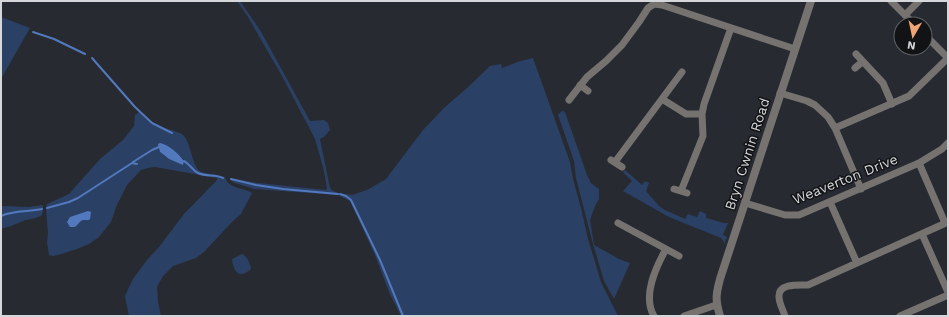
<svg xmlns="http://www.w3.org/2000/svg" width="949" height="317" viewBox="0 0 949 317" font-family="'Work Sans',sans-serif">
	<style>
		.green { fill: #2b4065; fill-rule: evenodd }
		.water { fill: #5279be }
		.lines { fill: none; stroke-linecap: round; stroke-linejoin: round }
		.stream { stroke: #5279be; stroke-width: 2 }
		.minor { stroke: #767270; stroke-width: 7 }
		.tertiary { stroke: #767270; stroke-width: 8 }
		.labels { text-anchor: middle; stroke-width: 3; stroke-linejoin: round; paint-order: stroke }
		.street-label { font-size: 14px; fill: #d5d7db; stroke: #111315 }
	</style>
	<rect width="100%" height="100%" fill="#272a30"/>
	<path class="green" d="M 237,1 L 240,1 L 260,30 L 310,121 L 324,120 L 328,123 L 330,130 L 325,136 L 320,139 L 330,188 L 333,191 L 338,193 L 352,195 L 367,190 L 386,179 L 423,130 L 444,108 L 467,88 L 490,66 L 501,64 L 502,68 L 513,64 L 517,62 L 533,58 L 570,162 L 573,179 L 581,208 L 588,239 L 601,282 L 618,316 L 401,316 L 389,292 L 375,255 L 350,201 L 338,195 L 254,189 L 235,183 L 231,181 L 230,178 L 258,183 L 326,190 L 327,188 L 323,167 L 315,139 L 282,76 L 248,17 Z
		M 1,17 L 30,28 L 1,79 Z
		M 562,111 L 565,112 L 587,175 L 591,183 L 599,189 L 599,199 L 595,206 L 590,220 L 594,245 L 619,259 L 630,263 L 614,299 L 604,281 L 593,244 L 576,178 L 574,161 L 558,115 Z
		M 139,112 C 144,116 150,122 156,125 C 163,128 178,131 183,135 C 192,144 191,165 201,172 L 225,177 C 228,189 243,187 252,193 L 241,214 L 233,221 L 204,252 L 196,258 L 173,266 L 163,276 L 157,287 L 158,302 L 161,316 L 129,316 L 125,296 L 129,287 L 133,279 L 147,260 L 159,247 L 184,214 L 217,180 L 217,178 L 155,167 L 148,168 L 141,170 L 127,185 L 116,207 L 111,222 L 99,237 L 89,244 L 77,249 L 61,254 L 53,256 L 49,255 L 47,242 L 48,233 L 46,210 L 43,210 L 42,215 C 36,219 29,219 23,221 C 16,224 9,227 1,229 L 1,206 L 29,207 L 42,205 L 43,206 L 43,210 L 46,210 L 47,204 L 69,194 L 100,159 L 123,140 L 134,126 L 135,115 ZM 159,147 L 171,148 L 180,156 L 184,160 L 183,164 L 169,159 L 164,155 L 160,152 Z
		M 625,170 L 642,185 L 645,181 L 649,183 L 646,191 L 659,206 L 665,210 L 685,219 L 688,214 L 697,217 L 700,211 L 706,214 L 706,218 L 724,223 L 728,223 L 723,235 L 727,237 L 724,245 L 724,242 L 721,238 L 669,217 L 623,191 L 632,181 L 623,172 Z
		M 242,254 C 247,256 250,263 251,269 C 239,280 233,271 232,259 Z"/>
	<path class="water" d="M 160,143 C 169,145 178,153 184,161 L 183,165 L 169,159 L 164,155 L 160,152 L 158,144 Z
		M 88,211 L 91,212 L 90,219 L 89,220 C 89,220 83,220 83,220 C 77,222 79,228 70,227 L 67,222 L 70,217 Z"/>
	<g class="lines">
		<path class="stream" d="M 33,32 L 54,39 L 85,54
			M 92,58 L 135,107 L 152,123 L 172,133
			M 184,161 C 190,164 192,170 198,173 C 206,177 216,174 223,178
			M 133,162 L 152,150 L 159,147
			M 231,179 L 256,185 L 283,189 L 338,194
			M 340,194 L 346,196 L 351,200 L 380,260 L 403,316
			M 47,208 L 69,202 L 78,198 L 132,163 L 137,164
			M 1,216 C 14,210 29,212 42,209"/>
		<path class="minor" d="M 891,1 L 914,24
			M 905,15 L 919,1
			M 925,35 L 948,58
			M 856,54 L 883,83 L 892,104
			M 855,68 L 862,62
			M 580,85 L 588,91
			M 780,93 L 807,101 L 815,105 L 828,117 L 835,128 L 861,189
			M 662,99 L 686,114 L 702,114
			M 569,100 L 587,77 L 606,61 L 622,45 L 639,22 L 648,8 L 654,4 L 662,5 L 795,49
			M 835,128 L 909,96 L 948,58
			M 611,160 L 622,167
			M 615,162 L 682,72
			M 919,163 L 945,223
			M 674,189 L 687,193
			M 681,191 L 703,136 L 702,114 L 704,104 L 731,28
			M 830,202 L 857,263
			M 745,203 L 785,215 L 799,215 L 919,163 L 942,149 L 948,143
			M 618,223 L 679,256
			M 922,234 L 948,292
			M 654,316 C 642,296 656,267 666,249
			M 684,316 L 716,305
			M 785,316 C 783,310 779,303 779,297 C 778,283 799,285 808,285 L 948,222
			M 900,316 L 948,295"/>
		<path class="tertiary" d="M 720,316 C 715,300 716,294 720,279 L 811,1"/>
	</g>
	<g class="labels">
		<g class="street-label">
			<text transform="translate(747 154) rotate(-72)" y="5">Bryn Cwnin Road</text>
			<text transform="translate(845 179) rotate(-22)" y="5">Weaverton Drive</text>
		</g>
	</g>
	<rect width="949" height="317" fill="none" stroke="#d5d7db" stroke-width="4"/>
	<g transform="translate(913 36) rotate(189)"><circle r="19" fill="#111315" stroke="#5f6164"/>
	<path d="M0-3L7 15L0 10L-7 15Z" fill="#efa377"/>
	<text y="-6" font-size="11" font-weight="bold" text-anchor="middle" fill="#d5d7db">N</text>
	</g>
</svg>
